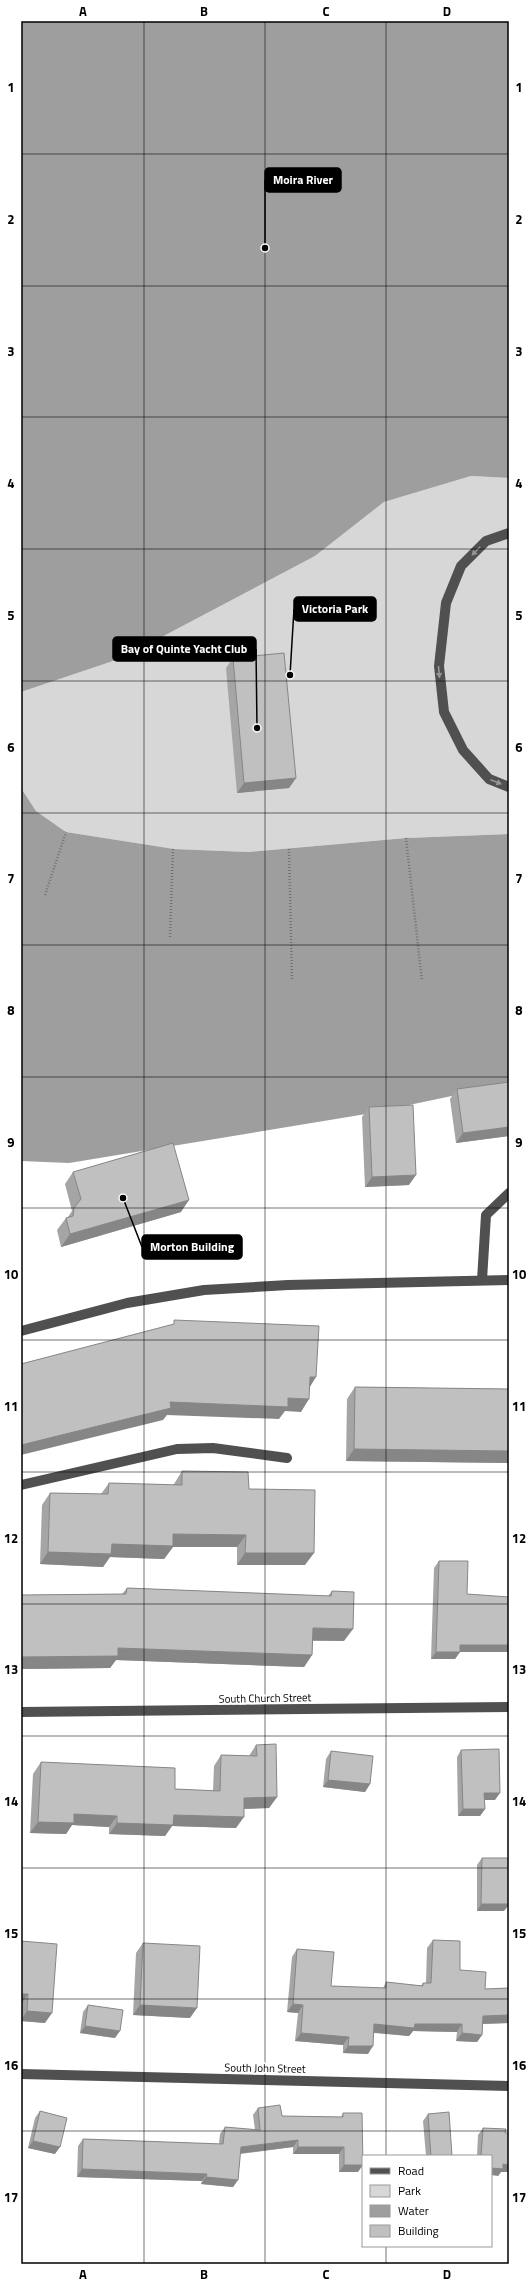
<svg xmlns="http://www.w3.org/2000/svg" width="530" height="2285" viewBox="0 0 530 2285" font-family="'Titillium Web',sans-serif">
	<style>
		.green { fill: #d7d7d7 }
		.water { fill: #9e9e9e }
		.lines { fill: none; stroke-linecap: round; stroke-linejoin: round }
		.path { stroke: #727272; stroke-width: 2.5; stroke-dasharray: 1 2; stroke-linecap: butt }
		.minor { stroke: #505050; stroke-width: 10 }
		.wall { fill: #a5a5a5 }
		.shaded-wall { fill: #868686 }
		.building { fill: #c0c0c0; stroke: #868686 }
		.oneway { fill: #969696 }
		.grid { fill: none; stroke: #000; stroke-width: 1; stroke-opacity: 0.55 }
		.labels { text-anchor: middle; stroke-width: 4; stroke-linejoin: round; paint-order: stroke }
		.street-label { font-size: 11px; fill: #000; stroke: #fff }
		.leader { fill: none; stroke: #000; stroke-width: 1.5 }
		.callout-dot { fill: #000; stroke: #fff; stroke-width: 1.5 }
		.callout { fill: #000; stroke: #000; stroke-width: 1.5 }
		.callout-label { font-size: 12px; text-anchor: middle; font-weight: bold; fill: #fff }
		.neatline { fill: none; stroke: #000; stroke-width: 1.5 }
		.grid-label { font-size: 13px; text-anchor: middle; font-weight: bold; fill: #000 }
	</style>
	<rect width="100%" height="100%" fill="#fff"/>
	<path class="green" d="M 471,476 L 509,478 L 509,834 L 406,838 L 248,852 L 173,849 L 66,832 L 36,811 L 21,788 L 21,692 L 122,658 L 315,556 L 384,502 Z"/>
	<path class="water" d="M 21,21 L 509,21 L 509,478 L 471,476 L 384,502 L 315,556 L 122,658 L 21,692 Z
		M 21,788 L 36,811 L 66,832 L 174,849 L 248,852 L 406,838 L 509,834 L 509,1084 L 366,1114 L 69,1163 L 21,1161 Z"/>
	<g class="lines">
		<path class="path" d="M 406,838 L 422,981
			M 289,849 L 292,979
			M 45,895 L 66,832
			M 170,937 L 173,849"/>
		<path class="minor" d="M 509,533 L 486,541 L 461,566 L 446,603 L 439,666 L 444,712 L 463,750 L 489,779 L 509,787
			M 482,1280 L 486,1215 L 509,1193
			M 21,1331 L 127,1303 L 204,1290 L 288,1285 L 509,1280
			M 21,1485 L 177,1449 L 213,1448 L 287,1458
			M 21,1712 L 509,1707
			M 21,2074 L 509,2086"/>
	</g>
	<path class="wall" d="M 233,658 L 296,778 L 289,788 L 237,793 L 226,668 Z
		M 509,1082 L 509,1136 L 456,1143 L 450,1099 L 457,1089 Z
		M 369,1107 L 409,1185 L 365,1187 L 362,1117 Z
		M 73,1172 L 181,1212 L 61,1247 L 57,1230 L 66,1218 L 68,1217 L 72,1211 L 65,1184 Z
		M 355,1387 L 509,1389 L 509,1463 L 346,1461 L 347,1399 Z
		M 182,1471 L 249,1489 L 305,1565 L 237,1565 L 237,1547 L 173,1547 L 164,1559 L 110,1557 L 103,1567 L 40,1564 L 42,1505 L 50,1493 L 101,1494 L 109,1483 L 173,1485 L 174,1484 Z
		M 439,1561 L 467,1594 L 460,1652 L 455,1659 L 431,1659 L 434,1568 Z
		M 127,1588 L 328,1596 L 332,1591 L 344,1641 L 313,1641 L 312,1655 L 304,1667 L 116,1660 L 110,1668 L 21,1669 L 21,1595 L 122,1594 Z
		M 256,1745 L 277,1797 L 269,1808 L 244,1809 L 236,1828 L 172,1826 L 165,1836 L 109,1834 L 109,1827 L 72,1825 L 66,1834 L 30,1833 L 33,1774 L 41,1762 L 175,1789 L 213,1791 L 214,1766 L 221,1755 L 249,1756 Z
		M 461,1750 L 495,1800 L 484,1800 L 485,1809 L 480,1816 L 458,1816 L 457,1757 Z
		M 331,1751 L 370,1784 L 365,1792 L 323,1787 L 326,1759 Z
		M 482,1858 L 504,1911 L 477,1911 L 477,1865 Z
		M 433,1940 L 460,1970 L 485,1989 L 509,1988 L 509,2023 L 483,2024 L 482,2035 L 477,2042 L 456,2041 L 457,2032 L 413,2031 L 409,2036 L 374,2033 L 368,2054 L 343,2053 L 343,2045 L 295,2041 L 298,2013 L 287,2012 L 292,1957 L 297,1949 L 331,1986 L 383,1988 L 386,1982 L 421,1986 L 423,1983 L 426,1983 L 427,1948 Z
		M 21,1941 L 45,2023 L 21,2021 Z
		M 143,1943 L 190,2018 L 133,2015 L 136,1953 Z
		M 88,2005 L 115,2038 L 80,2033 L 83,2012 Z
		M 258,2108 L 282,2116 L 341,2117 L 343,2113 L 358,2172 L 339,2172 L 339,2154 L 293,2154 L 293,2147 L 240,2154 L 238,2180 L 233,2187 L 201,2184 L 202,2181 L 77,2177 L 78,2146 L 83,2139 L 219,2144 L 220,2134 L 225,2127 L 255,2130 L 253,2115 Z
		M 40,2111 L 55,2154 L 28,2148 L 35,2118 Z
		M 428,2114 L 452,2156 L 426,2156 L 423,2121 Z
		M 483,2128 L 505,2133 L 509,2133 L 509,2172 L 501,2172 L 498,2176 L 491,2156 L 477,2156 L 478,2135 Z"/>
	<path class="shaded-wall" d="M 296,778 L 289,788 L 237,793 L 244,783 Z
		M 509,1127 L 509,1136 L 456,1143 L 463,1133 Z
		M 416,1175 L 409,1185 L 365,1187 L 372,1177 Z
		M 189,1200 L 181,1212 L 61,1247 L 70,1234 Z
		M 310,1377 L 316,1377 L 308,1390 Z
		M 288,1398 L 309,1399 L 301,1412 L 285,1411 L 279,1419 L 167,1415 L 163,1420 L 21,1455 L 21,1445 L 170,1402 Z
		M 354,1449 L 509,1451 L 509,1463 L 346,1461 Z
		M 173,1534 L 246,1535 L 237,1547 L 173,1547 L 164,1559 L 110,1557 L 103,1567 L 40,1564 L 48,1552 L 112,1544 Z
		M 245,1553 L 314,1553 L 305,1565 L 237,1565 Z
		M 313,1628 L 353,1629 L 344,1641 L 305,1640 Z
		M 460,1645 L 509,1645 L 509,1652 L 455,1652 Z
		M 118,1648 L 312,1655 L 304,1667 L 116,1660 L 110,1668 L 21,1669 L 21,1657 Z
		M 436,1652 L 460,1652 L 455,1659 L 431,1659 Z
		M 328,1780 L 370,1784 L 365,1792 L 323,1787 Z
		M 484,1793 L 500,1793 L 495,1800 L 479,1800 Z
		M 277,1797 L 269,1808 L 236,1809 L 244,1798 Z
		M 463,1809 L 485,1809 L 480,1816 L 458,1816 Z
		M 74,1814 L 117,1816 L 109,1827 L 72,1825 L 66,1834 L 30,1833 L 38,1822 Z
		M 174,1815 L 244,1817 L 236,1828 L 172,1826 L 165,1836 L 109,1834 L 117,1823 Z
		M 481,1904 L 509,1904 L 509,1905 L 504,1911 L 477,1911 Z
		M 21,1994 L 28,1994 L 21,2004 Z
		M 293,2004 L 303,2005 L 298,2013 L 287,2012 Z
		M 140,2005 L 197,2008 L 190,2018 L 133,2015 Z
		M 27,2011 L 52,2013 L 45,2023 L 21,2021 L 21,2020 Z
		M 509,2015 L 509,2023 L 478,2024 L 483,2016 Z
		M 374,2024 L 462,2024 L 457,2032 L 413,2031 L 409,2036 L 368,2032 Z
		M 85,2026 L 120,2031 L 115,2038 L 80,2033 Z
		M 301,2033 L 349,2037 L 343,2045 L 295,2041 Z
		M 462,2033 L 482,2035 L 477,2042 L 456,2041 Z
		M 348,2046 L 373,2046 L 368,2054 L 343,2053 Z
		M 298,2140 L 293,2147 L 236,2154 L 241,2147 Z
		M 33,2141 L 60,2147 L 55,2154 L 28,2148 Z
		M 298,2147 L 344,2147 L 339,2154 L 293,2154 Z
		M 503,2164 L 509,2165 L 509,2172 L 501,2172 L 498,2176 L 491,2175 L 491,2168 Z
		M 344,2165 L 363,2165 L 358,2172 L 339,2172 Z
		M 82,2169 L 207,2174 L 202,2181 L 77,2177 Z
		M 206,2177 L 238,2180 L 233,2187 L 201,2184 Z"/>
	<path class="building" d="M 284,653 L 296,778 L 244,783 L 233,658 Z
		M 509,1082 L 509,1127 L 463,1133 L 457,1089 Z
		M 413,1105 L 416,1175 L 372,1177 L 369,1107 Z
		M 173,1143 L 189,1200 L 70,1234 L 66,1218 L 73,1216 L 74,1208 L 81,1199 L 73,1172 Z
		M 174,1320 L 319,1326 L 316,1377 L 310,1377 L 309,1399 L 288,1398 L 288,1407 L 170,1402 L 171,1408 L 21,1445 L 21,1364 L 174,1324 Z
		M 355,1387 L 509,1389 L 509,1451 L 354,1449 Z
		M 182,1471 L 248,1472 L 249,1489 L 315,1490 L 314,1553 L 245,1553 L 246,1535 L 173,1534 L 173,1546 L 112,1544 L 111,1554 L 48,1552 L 50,1493 L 108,1494 L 109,1483 L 182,1485 Z
		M 439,1561 L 468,1561 L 467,1594 L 509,1597 L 509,1645 L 460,1645 L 460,1652 L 436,1652 Z
		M 127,1588 L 331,1596 L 332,1591 L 354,1592 L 353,1629 L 313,1628 L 312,1655 L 118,1648 L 118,1656 L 21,1657 L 21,1595 L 126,1594 Z
		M 276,1744 L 277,1797 L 244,1798 L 244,1817 L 174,1815 L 173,1825 L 117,1823 L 117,1816 L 74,1814 L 74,1823 L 38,1822 L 41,1762 L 175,1768 L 175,1789 L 220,1791 L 221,1755 L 257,1756 L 256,1745 Z
		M 499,1749 L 500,1793 L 484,1793 L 485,1809 L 463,1809 L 461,1750 Z
		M 331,1751 L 373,1756 L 370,1784 L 328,1780 Z
		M 482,1858 L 509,1858 L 509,1904 L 481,1904 Z
		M 433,1940 L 460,1941 L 460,1970 L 486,1972 L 485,1989 L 509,1988 L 509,2015 L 483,2016 L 482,2035 L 462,2033 L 462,2024 L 415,2024 L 414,2028 L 374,2024 L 373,2046 L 348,2046 L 349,2037 L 301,2033 L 303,2005 L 293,2004 L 297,1949 L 334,1952 L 331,1986 L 386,1988 L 386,1982 L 423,1986 L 423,1983 L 431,1983 Z
		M 21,1941 L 57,1944 L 52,2013 L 27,2011 L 28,1994 L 21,1994 Z
		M 143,1943 L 200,1946 L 197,2008 L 140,2005 Z
		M 88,2005 L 123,2010 L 120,2031 L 85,2026 Z
		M 280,2105 L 282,2116 L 343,2117 L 343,2113 L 362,2113 L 363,2165 L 344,2165 L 344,2147 L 298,2147 L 298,2140 L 241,2147 L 238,2180 L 206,2177 L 207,2174 L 82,2169 L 83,2139 L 223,2144 L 225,2127 L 260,2130 L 258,2108 Z
		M 40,2111 L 67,2118 L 60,2147 L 33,2141 Z
		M 449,2112 L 452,2156 L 431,2156 L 428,2114 Z
		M 483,2128 L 506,2129 L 505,2133 L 509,2133 L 509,2165 L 503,2164 L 503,2169 L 491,2168 L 491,2156 L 481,2156 Z"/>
	<defs><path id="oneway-solid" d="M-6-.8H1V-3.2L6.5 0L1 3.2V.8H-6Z"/></defs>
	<g class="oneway">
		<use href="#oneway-solid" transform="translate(476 551) rotate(134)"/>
		<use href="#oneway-solid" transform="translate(439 672) rotate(85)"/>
		<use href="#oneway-solid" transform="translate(496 782) rotate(21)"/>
	</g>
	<path class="grid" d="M 144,21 L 144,2264M 265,21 L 265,2264M 386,21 L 386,2156M 21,154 L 509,154M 21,286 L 509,286M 21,417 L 509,417M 21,549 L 509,549M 21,681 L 509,681M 21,813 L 509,813M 21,945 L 509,945M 21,1077 L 509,1077M 21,1208 L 509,1208M 21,1340 L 509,1340M 21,1472 L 509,1472M 21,1604 L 509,1604M 21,1736 L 509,1736M 21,1868 L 509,1868M 21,1999 L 509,1999M 21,2131 L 509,2131M 386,2246 L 386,2264"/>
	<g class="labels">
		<g class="street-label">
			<text transform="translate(265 1698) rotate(-1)" y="4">South Church Street</text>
			<text transform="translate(265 2068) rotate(1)" y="4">South John Street</text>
		</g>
	</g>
	<path class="leader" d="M265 248L265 180M290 675L294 609M257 728L256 649M123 1198L142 1247"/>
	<g class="callout-dot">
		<circle cx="265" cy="248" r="4"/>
		<circle cx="290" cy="675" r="4"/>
		<circle cx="257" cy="728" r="4"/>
		<circle cx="123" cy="1198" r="4"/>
	</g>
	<g class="callout">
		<rect x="265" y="168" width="76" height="24" rx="4"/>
		<rect x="294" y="597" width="82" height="24" rx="4"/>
		<rect x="113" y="637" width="143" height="24" rx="4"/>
		<rect x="142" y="1235" width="100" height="24" rx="4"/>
	</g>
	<g class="callout-label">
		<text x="303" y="184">Moira River</text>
		<text x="335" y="613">Victoria Park</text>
		<text x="184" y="653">Bay of Quinte Yacht Club</text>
		<text x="192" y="1251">Morton Building</text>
	</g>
	<rect width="530" height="2285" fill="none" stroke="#ffffff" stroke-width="44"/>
	<rect x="362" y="2155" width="130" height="92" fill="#ffffff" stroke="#999999"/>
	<rect x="370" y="2168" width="20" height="6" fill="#505050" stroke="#999999"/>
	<text x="398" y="2175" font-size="12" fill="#000000">Road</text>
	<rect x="370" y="2185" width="20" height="12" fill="#d7d7d7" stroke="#999999"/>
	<text x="398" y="2195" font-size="12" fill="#000000">Park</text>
	<rect x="370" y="2205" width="20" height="12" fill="#9e9e9e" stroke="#999999"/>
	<text x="398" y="2215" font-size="12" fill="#000000">Water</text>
	<rect x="370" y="2225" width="20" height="12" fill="#c0c0c0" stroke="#999999"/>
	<text x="398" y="2235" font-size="12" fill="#000000">Building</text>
	<rect x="22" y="22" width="486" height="2241" class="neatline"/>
	<g class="grid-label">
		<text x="83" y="16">A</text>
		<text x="204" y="16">B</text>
		<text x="326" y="16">C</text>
		<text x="447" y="16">D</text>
		<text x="11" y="92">1</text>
		<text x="519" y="92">1</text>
		<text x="11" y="224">2</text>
		<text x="519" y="224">2</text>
		<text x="11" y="356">3</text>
		<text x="519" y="356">3</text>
		<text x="11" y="488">4</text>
		<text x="519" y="488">4</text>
		<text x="11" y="620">5</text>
		<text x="519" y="620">5</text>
		<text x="11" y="752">6</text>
		<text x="519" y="752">6</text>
		<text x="11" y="883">7</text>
		<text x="519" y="883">7</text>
		<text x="11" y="1015">8</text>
		<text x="519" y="1015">8</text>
		<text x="11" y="1147">9</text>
		<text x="519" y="1147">9</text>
		<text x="11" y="1279">10</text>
		<text x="519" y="1279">10</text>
		<text x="11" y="1411">11</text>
		<text x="519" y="1411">11</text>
		<text x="11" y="1543">12</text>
		<text x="519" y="1543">12</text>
		<text x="11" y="1674">13</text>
		<text x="519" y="1674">13</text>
		<text x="11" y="1806">14</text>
		<text x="519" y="1806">14</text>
		<text x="11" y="1938">15</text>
		<text x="519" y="1938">15</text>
		<text x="11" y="2070">16</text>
		<text x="519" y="2070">16</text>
		<text x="11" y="2202">17</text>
		<text x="519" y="2202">17</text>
		<text x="83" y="2279">A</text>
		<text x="204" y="2279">B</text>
		<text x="326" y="2279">C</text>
		<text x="447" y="2279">D</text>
	</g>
</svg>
